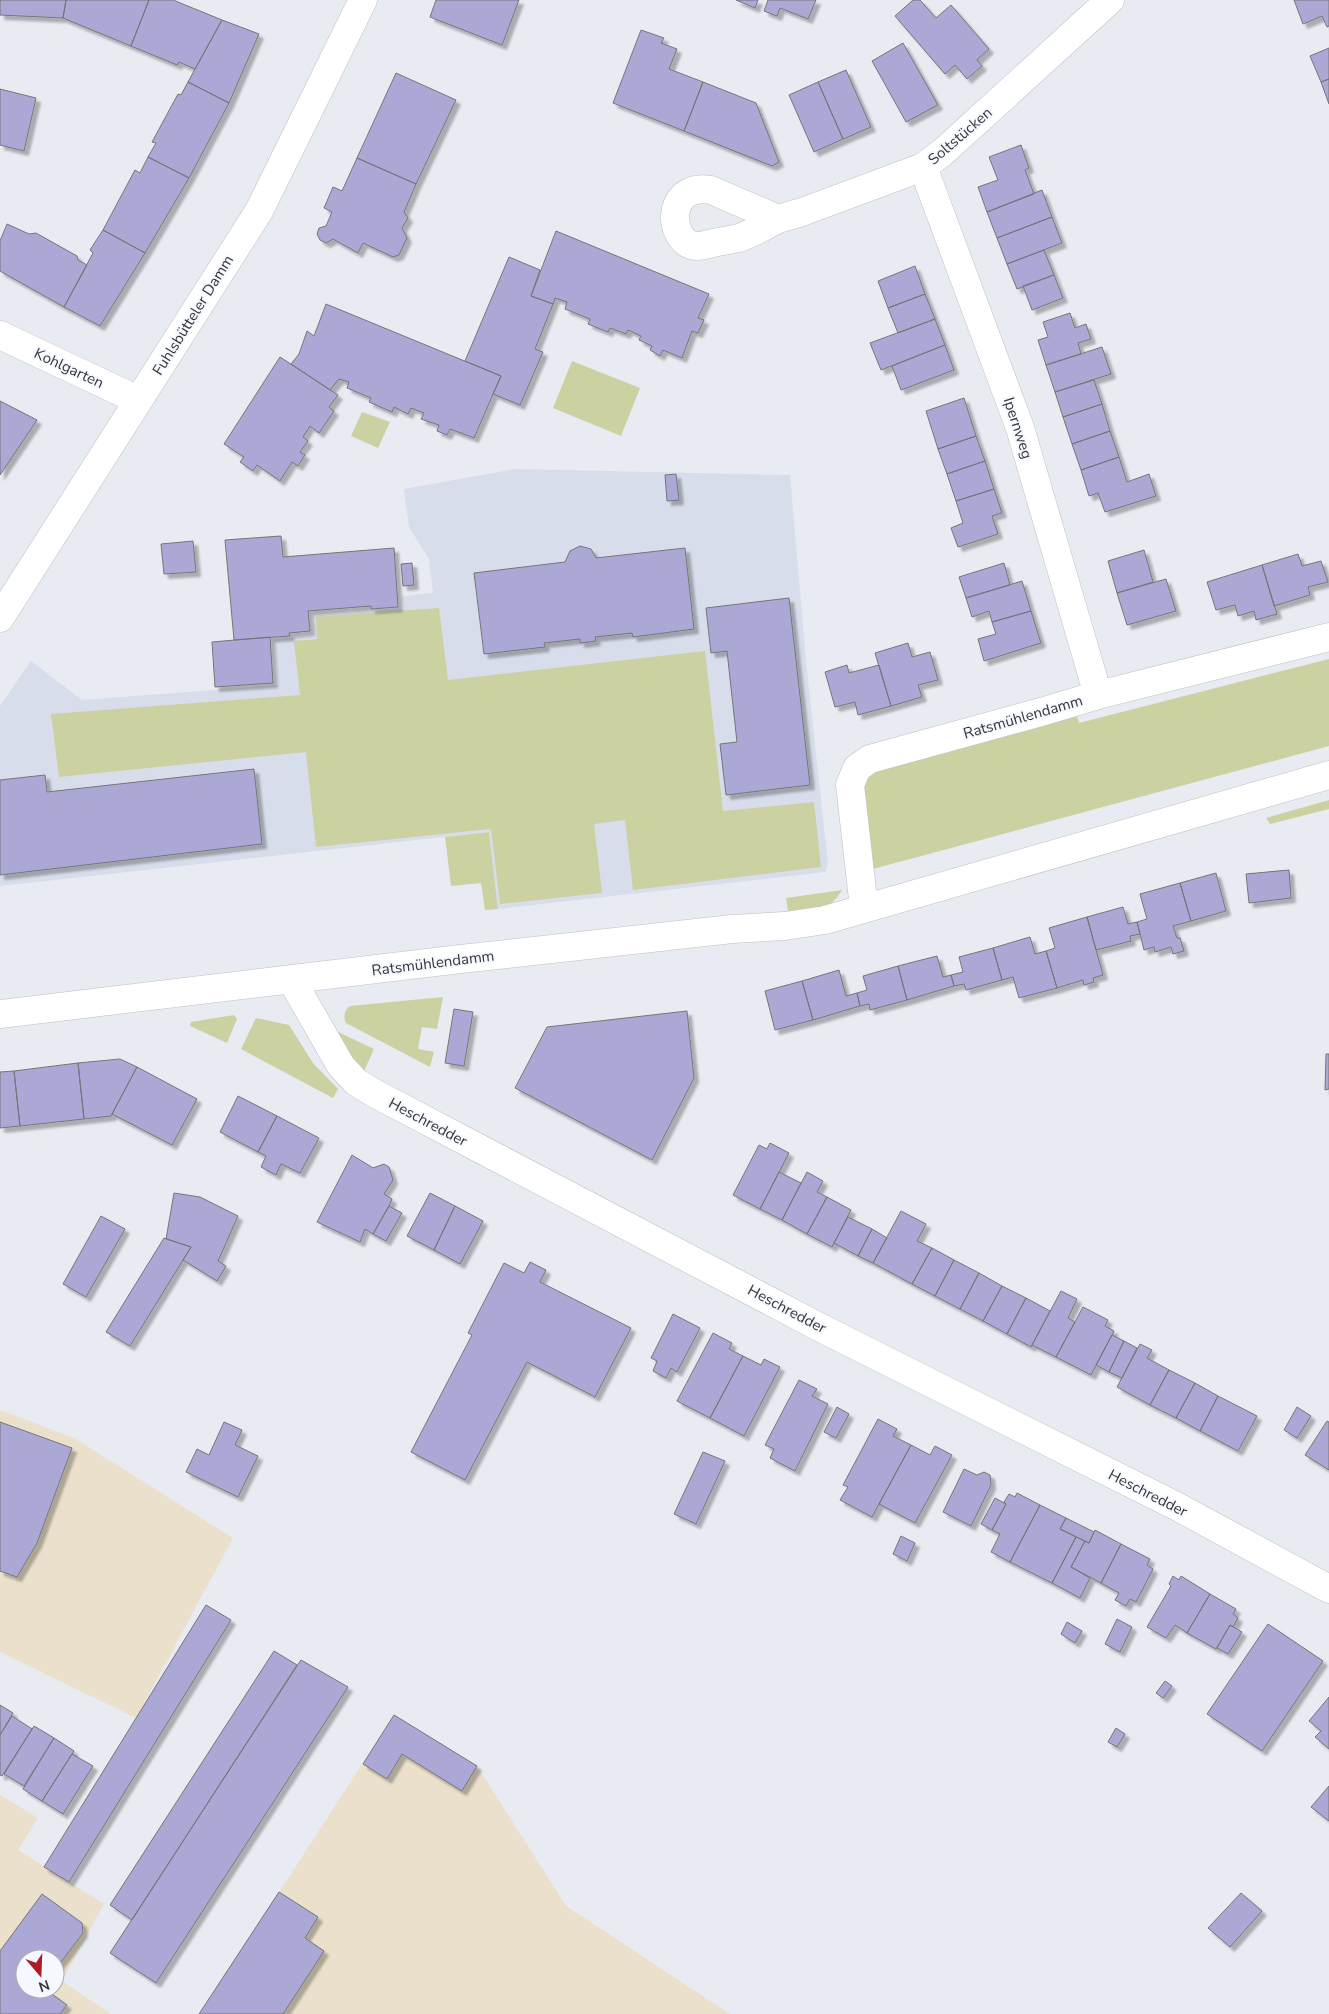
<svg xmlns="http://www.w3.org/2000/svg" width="1329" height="2014" viewBox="0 0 1329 2014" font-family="'Nunito Sans',sans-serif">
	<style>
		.commercial { fill: #eae0cb; fill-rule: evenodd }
		.built { fill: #d7ddea }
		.green { fill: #ccd1a2 }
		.building { fill: #aca8d5; stroke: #75757a; filter: url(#shadow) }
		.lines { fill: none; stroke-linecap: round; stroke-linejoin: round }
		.minor-casing { stroke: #bdc0c6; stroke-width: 29 }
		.minor { stroke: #fff; stroke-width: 28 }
		.labels { text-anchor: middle; stroke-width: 4; stroke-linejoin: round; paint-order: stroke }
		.street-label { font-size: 15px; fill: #363739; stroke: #f5f8fe }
	</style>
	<defs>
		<filter id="shadow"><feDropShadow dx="4.5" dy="4.5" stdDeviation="1" flood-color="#0004"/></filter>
	</defs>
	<rect width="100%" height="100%" fill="#e8ebf1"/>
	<path class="commercial" d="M 0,1410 L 74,1438 L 233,1538 L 136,1718 L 0,1652 Z
		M 394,1715 L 477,1766 L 566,1906 L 730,2014 L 200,2014 Z
		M 0,1795 L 38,1818 L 18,1850 L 104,1904 L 62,1981 L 111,2014 L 0,2014 ZM 25,1959 L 55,1959 L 55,1989 L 25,1989 Z"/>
	<path class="built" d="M 515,469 L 790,475 L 806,661 L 828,864 L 825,872 L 498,909 L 489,832 L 0,886 L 0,706 L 31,661 L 82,700 L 278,685 L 274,639 L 314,636 L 313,616 L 403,609 L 402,596 L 433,593 L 429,559 L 409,527 L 404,489 Z"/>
	<path class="green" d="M 572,361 L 640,388 L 621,436 L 553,408 Z
		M 362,412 L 390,422 L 378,448 L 351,436 Z
		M 439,608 L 448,680 L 705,651 L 723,811 L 814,802 L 821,867 L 633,890 L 625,820 L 594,824 L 602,893 L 500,904 L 491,829 L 316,847 L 306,752 L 59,777 L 51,714 L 300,695 L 294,641 L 317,639 L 316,617 Z
		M 1329,659 L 1329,746 L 873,869 L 861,786 L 874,769 L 1077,716 L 1079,723 Z
		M 1329,800 L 1329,809 L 1270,824 L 1266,818 Z
		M 489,832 L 498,909 L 485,910 L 481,883 L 451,886 L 445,837 Z
		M 842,890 C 828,913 814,913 789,917 L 786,898 Z
		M 443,997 L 437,1029 L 422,1027 L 418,1049 L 434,1052 L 430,1067 L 346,1023 C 343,1017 344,1010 350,1006 Z
		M 234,1015 L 237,1019 L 227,1043 L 190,1026 L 191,1022 Z
		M 256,1018 L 289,1025 L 313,1063 L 338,1089 L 333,1098 L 241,1049 Z
		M 334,1030 L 374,1049 L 364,1071 L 354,1062 Z"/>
	<path class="building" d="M 0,0 L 66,0 L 63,18 L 0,15 Z
		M 66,0 L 149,0 L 131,46 L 63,18 Z
		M 149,0 L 173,0 L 222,20 L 195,69 L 179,62 L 177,65 L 131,46 Z
		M 436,0 L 519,0 L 502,45 L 430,17 Z
		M 736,0 L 758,0 L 755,8 Z
		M 768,0 L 816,0 L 808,19 L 780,8 L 777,16 L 764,11 Z
		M 913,0 L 920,0 L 936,18 L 951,5 L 989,49 L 977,60 L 982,66 L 967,79 L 955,65 L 945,74 L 895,16 Z
		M 1294,0 L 1329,0 L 1329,26 L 1327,27 L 1322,16 L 1303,24 Z
		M 222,20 L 259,34 L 229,103 L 188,82 Z
		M 641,30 L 664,38 L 661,43 L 677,49 L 669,69 L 703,82 L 684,131 L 613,103 Z
		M 903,43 L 938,105 L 906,122 L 872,61 Z
		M 1329,48 L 1329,79 L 1321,82 L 1310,56 Z
		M 846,70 L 871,127 L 843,139 L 818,82 Z
		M 396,73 L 456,100 L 416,184 L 357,158 Z
		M 1329,79 L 1329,104 L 1321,82 Z
		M 188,82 L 229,103 L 189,178 L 148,157 L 156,143 L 152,142 L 178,94 L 181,95 Z
		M 703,82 L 756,103 L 779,162 L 772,166 L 684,131 Z
		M 818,82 L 843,139 L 814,152 L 789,95 Z
		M 0,89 L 36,98 L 24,151 L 0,145 Z
		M 1021,145 L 1029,168 L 1025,170 L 1034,194 L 987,212 L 978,187 L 998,180 L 989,157 Z
		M 148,157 L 189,178 L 145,253 L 103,230 L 135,170 L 140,173 Z
		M 357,158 L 416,184 L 404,212 L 408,218 L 402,228 L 407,238 L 399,255 L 393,257 L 363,243 L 358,253 L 333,239 L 326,243 L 320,240 L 317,234 L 319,228 L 326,226 L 332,212 L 324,208 L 333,187 L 342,191 Z
		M 1042,190 L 1052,217 L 997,238 L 987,212 Z
		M 1052,217 L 1062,243 L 1007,264 L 997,238 Z
		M 7,224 L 29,234 L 36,233 L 77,256 L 78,260 L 87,265 L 64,307 L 0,271 L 0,241 Z
		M 103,230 L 145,253 L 100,326 L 64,307 L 93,253 L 90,250 Z
		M 556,231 L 709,294 L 698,318 L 704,320 L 698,333 L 692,331 L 682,358 L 663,350 L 660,356 L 650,350 L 652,346 L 639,340 L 641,336 L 628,330 L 626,334 L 610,328 L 608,332 L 588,324 L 590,319 L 565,309 L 567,302 L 555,298 L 553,304 L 531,296 Z
		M 1044,250 L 1054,275 L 1017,289 L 1007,264 Z
		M 509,257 L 540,270 L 531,296 L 553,304 L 535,349 L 543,352 L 520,405 L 493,394 L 501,376 L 465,361 Z
		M 915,266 L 925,294 L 888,308 L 878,281 Z
		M 1054,275 L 1063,298 L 1032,310 L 1023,286 Z
		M 925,294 L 935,319 L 898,333 L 888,308 Z
		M 326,304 L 501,376 L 474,438 L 450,429 L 447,435 L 437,431 L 439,425 L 421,419 L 424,413 L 411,408 L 408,414 L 394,407 L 392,412 L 369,402 L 371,398 L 347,388 L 349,382 L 339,379 L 330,390 L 291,364 L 299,354 L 307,331 L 314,336 Z
		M 1070,313 L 1075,328 L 1086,324 L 1091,339 L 1078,343 L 1081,354 L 1046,365 L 1038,340 L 1048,337 L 1043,322 Z
		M 935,319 L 945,345 L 881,370 L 870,343 Z
		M 945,345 L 954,370 L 901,390 L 892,366 Z
		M 1102,347 L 1111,374 L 1055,392 L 1046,365 Z
		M 280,357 L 338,395 L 329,407 L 334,411 L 319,433 L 310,426 L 303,437 L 308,441 L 300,452 L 305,455 L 298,466 L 292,462 L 280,481 L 257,465 L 253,471 L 240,462 L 244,457 L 224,444 Z
		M 1094,380 L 1102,404 L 1063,417 L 1055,392 Z
		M 964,398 L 976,436 L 938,449 L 926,411 Z
		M 0,401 L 37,420 L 0,475 Z
		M 1102,404 L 1110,431 L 1072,444 L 1063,417 Z
		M 1110,431 L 1119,457 L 1081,470 L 1072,444 Z
		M 976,436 L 985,461 L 947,474 L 938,449 Z
		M 1119,457 L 1127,482 L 1149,474 L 1156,496 L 1105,512 L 1098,493 L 1089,496 L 1081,470 Z
		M 985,461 L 994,489 L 956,501 L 947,474 Z
		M 676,474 L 679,500 L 667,501 L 665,475 Z
		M 994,489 L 1002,513 L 992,516 L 998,534 L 958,547 L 951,528 L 963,523 L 956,501 Z
		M 281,536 L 283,557 L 394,548 L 398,607 L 371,609 L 371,606 L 308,611 L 310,631 L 289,633 L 290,636 L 234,640 L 225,540 Z
		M 193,541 L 196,572 L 164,574 L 161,544 Z
		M 580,546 L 591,549 L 596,558 L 685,548 L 694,629 L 633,637 L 632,633 L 595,637 L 596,641 L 580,643 L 580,639 L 544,643 L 545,647 L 484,654 L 474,573 L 565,562 L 570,551 Z
		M 1144,550 L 1153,582 L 1117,593 L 1108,561 Z
		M 1298,554 L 1302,566 L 1321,561 L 1328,582 L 1308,587 L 1310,595 L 1274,606 L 1262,565 Z
		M 412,563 L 414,585 L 403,586 L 401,564 Z
		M 1004,563 L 1010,585 L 966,598 L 959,577 Z
		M 1262,565 L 1277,614 L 1256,620 L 1254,611 L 1238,616 L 1235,605 L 1216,610 L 1207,582 Z
		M 1166,579 L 1176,611 L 1127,625 L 1117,593 Z
		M 1022,581 L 1031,611 L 992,622 L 989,611 L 972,617 L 966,598 Z
		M 789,598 L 810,785 L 726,795 L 720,744 L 737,742 L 727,651 L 711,653 L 706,608 Z
		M 1031,611 L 1041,643 L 984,661 L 978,639 L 996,634 L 992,622 Z
		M 270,637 L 273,683 L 215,687 L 212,642 Z
		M 908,643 L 912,657 L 930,652 L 938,680 L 918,685 L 922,697 L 891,706 L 875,653 Z
		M 847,665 L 849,673 L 879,665 L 891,706 L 858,715 L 855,702 L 835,707 L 825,672 Z
		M 254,769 L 262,844 L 0,875 L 0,780 L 45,775 L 47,792 Z
		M 1289,870 L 1291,898 L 1249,903 L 1246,874 Z
		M 1216,873 L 1226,911 L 1191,921 L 1180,883 Z
		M 1180,883 L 1191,921 L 1173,926 L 1177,938 L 1180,938 L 1184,951 L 1173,954 L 1171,947 L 1155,952 L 1154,947 L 1144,950 L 1137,922 L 1147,919 L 1140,894 Z
		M 1123,907 L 1128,924 L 1137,922 L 1140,934 L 1130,936 L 1131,941 L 1096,950 L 1087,917 Z
		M 1087,917 L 1103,975 L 1093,978 L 1094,982 L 1084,985 L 1083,980 L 1057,988 L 1046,951 L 1055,948 L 1049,928 Z
		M 1030,937 L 1035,954 L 1046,951 L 1057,988 L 1019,998 L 1013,977 L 1002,980 L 993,948 Z
		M 993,948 L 1002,980 L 966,990 L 964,984 L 954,986 L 951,975 L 963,972 L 959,957 Z
		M 937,956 L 943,977 L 951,975 L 954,986 L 907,1000 L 898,966 Z
		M 898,966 L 907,1000 L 870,1010 L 869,1004 L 860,1006 L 857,993 L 867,990 L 863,976 Z
		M 839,970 L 846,996 L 857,993 L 860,1006 L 813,1020 L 802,981 Z
		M 802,981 L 813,1020 L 775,1030 L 765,991 Z
		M 454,1009 L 473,1012 L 464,1066 L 445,1063 Z
		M 687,1011 L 694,1078 L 652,1160 L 515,1088 L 547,1027 Z
		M 1326,1054 L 1329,1054 L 1329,1089 L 1325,1090 Z
		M 120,1059 L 137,1067 L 112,1114 L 111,1116 L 84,1119 L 78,1063 Z
		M 78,1063 L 84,1119 L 20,1126 L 14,1071 Z
		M 137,1067 L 197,1099 L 172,1145 L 112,1114 Z
		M 14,1071 L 20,1126 L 0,1128 L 0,1072 Z
		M 238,1096 L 277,1116 L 258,1152 L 220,1132 Z
		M 277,1116 L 319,1138 L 300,1173 L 281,1164 L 276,1175 L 261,1167 L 266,1156 L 258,1152 Z
		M 770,1143 L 789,1153 L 760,1209 L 733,1195 L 759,1145 L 767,1149 Z
		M 352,1155 L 373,1168 L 384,1164 L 389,1167 L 393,1180 L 384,1194 L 392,1199 L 389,1206 L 373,1234 L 365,1229 L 360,1242 L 317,1222 Z
		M 779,1172 L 801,1183 L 782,1220 L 760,1209 Z
		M 807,1172 L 823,1181 L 817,1192 L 827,1197 L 807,1234 L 782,1220 Z
		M 174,1193 L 200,1197 L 238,1216 L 218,1261 L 226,1266 L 217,1281 L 183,1260 L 191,1247 L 166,1239 Z
		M 430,1193 L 455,1206 L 434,1250 L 407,1236 Z
		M 827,1197 L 851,1210 L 832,1247 L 807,1234 Z
		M 389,1206 L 402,1213 L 386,1241 L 373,1234 Z
		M 455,1206 L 483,1221 L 460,1264 L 434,1250 Z
		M 901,1211 L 926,1224 L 917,1241 L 932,1248 L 912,1284 L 873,1263 Z
		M 101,1216 L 125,1229 L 86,1297 L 63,1284 Z
		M 848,1217 L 872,1229 L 858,1256 L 834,1243 Z
		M 872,1229 L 887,1238 L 873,1263 L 858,1256 Z
		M 164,1238 L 191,1247 L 130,1346 L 106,1332 Z
		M 932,1248 L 954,1260 L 935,1296 L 912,1284 Z
		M 954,1260 L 979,1273 L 960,1309 L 935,1296 Z
		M 530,1262 L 546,1270 L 540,1282 L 631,1328 L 595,1397 L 527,1362 L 465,1480 L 411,1452 L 472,1335 L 468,1333 L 504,1263 L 524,1273 Z
		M 979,1273 L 1002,1286 L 983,1321 L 960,1309 Z
		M 1002,1286 L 1026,1298 L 1007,1334 L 983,1321 Z
		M 1061,1291 L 1077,1299 L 1068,1318 L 1075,1322 L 1056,1357 L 1032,1345 Z
		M 1026,1298 L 1050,1311 L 1031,1347 L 1007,1334 Z
		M 1083,1307 L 1108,1320 L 1105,1326 L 1114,1331 L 1091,1375 L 1056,1357 Z
		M 673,1314 L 700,1328 L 677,1372 L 671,1368 L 666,1378 L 653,1371 L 657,1361 L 651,1358 Z
		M 713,1333 L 732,1343 L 729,1349 L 743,1356 L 710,1418 L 677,1401 Z
		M 1112,1335 L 1124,1341 L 1109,1372 L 1096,1365 Z
		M 1124,1341 L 1137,1348 L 1122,1378 L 1109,1372 Z
		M 1140,1344 L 1152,1350 L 1147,1358 L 1169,1370 L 1150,1405 L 1117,1387 Z
		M 743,1356 L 761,1365 L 764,1359 L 780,1367 L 744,1436 L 710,1418 Z
		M 1169,1370 L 1195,1383 L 1176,1418 L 1150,1405 Z
		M 799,1380 L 817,1389 L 812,1396 L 828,1404 L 795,1471 L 770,1458 L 774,1449 L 765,1445 Z
		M 1195,1383 L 1218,1396 L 1200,1431 L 1176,1418 Z
		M 1218,1396 L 1257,1416 L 1238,1451 L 1200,1431 Z
		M 837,1407 L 849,1414 L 836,1438 L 824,1432 Z
		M 1297,1407 L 1311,1416 L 1297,1438 L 1284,1430 Z
		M 878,1419 L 897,1429 L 893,1436 L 911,1445 L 872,1517 L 840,1500 L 848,1487 L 843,1485 Z
		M 1327,1421 L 1329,1422 L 1329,1470 L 1305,1455 Z
		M 0,1422 L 72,1448 L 37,1543 L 17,1577 L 0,1571 Z
		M 224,1422 L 242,1430 L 235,1445 L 258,1456 L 238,1497 L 186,1472 L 197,1449 L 209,1455 Z
		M 911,1445 L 930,1455 L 935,1446 L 952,1455 L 915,1523 L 879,1504 Z
		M 703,1452 L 725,1461 L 696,1524 L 674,1514 Z
		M 964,1469 L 977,1475 L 984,1472 L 990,1475 L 991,1485 L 971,1526 L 943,1512 Z
		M 1017,1493 L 1040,1505 L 1010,1562 L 991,1552 L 1000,1534 L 992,1530 L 1006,1504 L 1004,1502 L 1009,1494 L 1015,1497 Z
		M 995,1498 L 1006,1504 L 992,1530 L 981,1524 Z
		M 1040,1505 L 1066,1518 L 1060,1529 L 1076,1537 L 1052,1583 L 1010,1562 Z
		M 1066,1518 L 1094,1532 L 1089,1543 L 1060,1529 Z
		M 1095,1530 L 1121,1544 L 1101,1583 L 1071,1567 L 1085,1541 L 1089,1543 Z
		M 901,1536 L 915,1543 L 907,1561 L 893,1554 Z
		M 1076,1537 L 1085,1541 L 1071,1567 L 1090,1578 L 1080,1598 L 1052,1583 Z
		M 1121,1544 L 1150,1559 L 1147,1565 L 1153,1569 L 1136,1602 L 1130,1599 L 1126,1606 L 1115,1600 L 1119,1593 L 1101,1583 Z
		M 1173,1576 L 1179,1580 L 1181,1576 L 1210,1594 L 1187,1633 L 1175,1625 L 1166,1638 L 1147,1627 L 1171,1586 L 1169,1584 Z
		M 1210,1594 L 1236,1609 L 1233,1614 L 1238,1618 L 1233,1627 L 1230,1625 L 1216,1649 L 1187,1633 Z
		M 206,1605 L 231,1620 L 69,1882 L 44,1867 Z
		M 1117,1619 L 1132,1627 L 1120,1652 L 1105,1644 Z
		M 1067,1622 L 1082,1631 L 1075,1643 L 1061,1634 Z
		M 1268,1624 L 1323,1661 L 1262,1751 L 1207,1714 Z
		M 1230,1625 L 1242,1632 L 1228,1654 L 1217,1648 Z
		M 274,1651 L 297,1665 L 132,1920 L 110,1905 Z
		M 301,1660 L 348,1687 L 156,1983 L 110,1953 Z
		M 1165,1681 L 1172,1686 L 1163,1698 L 1156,1693 Z
		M 1329,1697 L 1329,1749 L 1315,1737 L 1321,1731 L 1309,1721 Z
		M 0,1705 L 13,1713 L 0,1735 Z
		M 394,1715 L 477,1766 L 462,1791 L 402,1754 L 387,1779 L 363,1764 Z
		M 12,1716 L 32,1729 L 2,1776 L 0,1775 L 0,1735 Z
		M 34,1726 L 54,1738 L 24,1786 L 4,1774 Z
		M 1116,1728 L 1125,1734 L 1117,1747 L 1108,1742 Z
		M 54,1738 L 74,1751 L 42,1801 L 23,1789 Z
		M 72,1754 L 93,1766 L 63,1814 L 42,1801 Z
		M 1329,1786 L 1329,1821 L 1311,1807 Z
		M 279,1892 L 318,1917 L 305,1938 L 324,1951 L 283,2014 L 199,2014 Z
		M 1241,1893 L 1262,1911 L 1230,1947 L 1208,1928 Z
		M 42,1894 L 82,1923 L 83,1933 L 58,1966 L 55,1963 L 55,1959 L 25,1959 L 25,1989 L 45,1989 L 67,2005 L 60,2014 L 0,2014 L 0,1951 Z"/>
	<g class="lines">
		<defs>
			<path id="minor" d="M 923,167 L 1020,428 L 1098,695
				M 778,219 C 766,225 752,234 739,238 C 731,240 721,241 713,243 C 708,244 702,246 697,246 C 668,245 663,182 711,190 L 778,219 L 802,212 L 923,167 L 943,152 L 1110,0
				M 0,335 L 138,400
				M 0,618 L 259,211 L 363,0
				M 864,908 L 850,785 L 857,768 L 870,759 L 1041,712 L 1098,695 L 1329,637
				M 291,979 L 341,1066 L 356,1082 L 374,1093 L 821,1328 L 1178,1507 L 1329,1589
				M 0,1014 L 452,960 L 732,929 L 785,926 L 825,920 L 1329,775"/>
		</defs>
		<use href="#minor" class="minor-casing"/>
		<use href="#minor" class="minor"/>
	</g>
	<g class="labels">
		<g class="street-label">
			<text transform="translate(960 136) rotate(-41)" y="5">Soltstücken</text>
			<text transform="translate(193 315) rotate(-58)" y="5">Fuhlsbütteler Damm</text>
			<text transform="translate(69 368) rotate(25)" y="5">Kohlgarten</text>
			<text transform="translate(1018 428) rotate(72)" y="5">Ipernweg</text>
			<text transform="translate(1023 717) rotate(-16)" y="5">Ratsmühlendamm</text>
			<text transform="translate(433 963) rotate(-7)" y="5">Ratsmühlendamm</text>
			<text transform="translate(428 1122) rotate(28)" y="5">Heschredder</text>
			<text transform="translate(787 1309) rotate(28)" y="5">Heschredder</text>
			<text transform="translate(1148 1493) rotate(27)" y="5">Heschredder</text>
		</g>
	</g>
	<g transform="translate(40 1974) rotate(161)"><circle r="24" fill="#f5f8fe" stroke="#a9abaf"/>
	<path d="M0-4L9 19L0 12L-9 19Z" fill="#ae1b27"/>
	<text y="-8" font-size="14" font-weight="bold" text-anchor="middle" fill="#363739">N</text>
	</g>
</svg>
